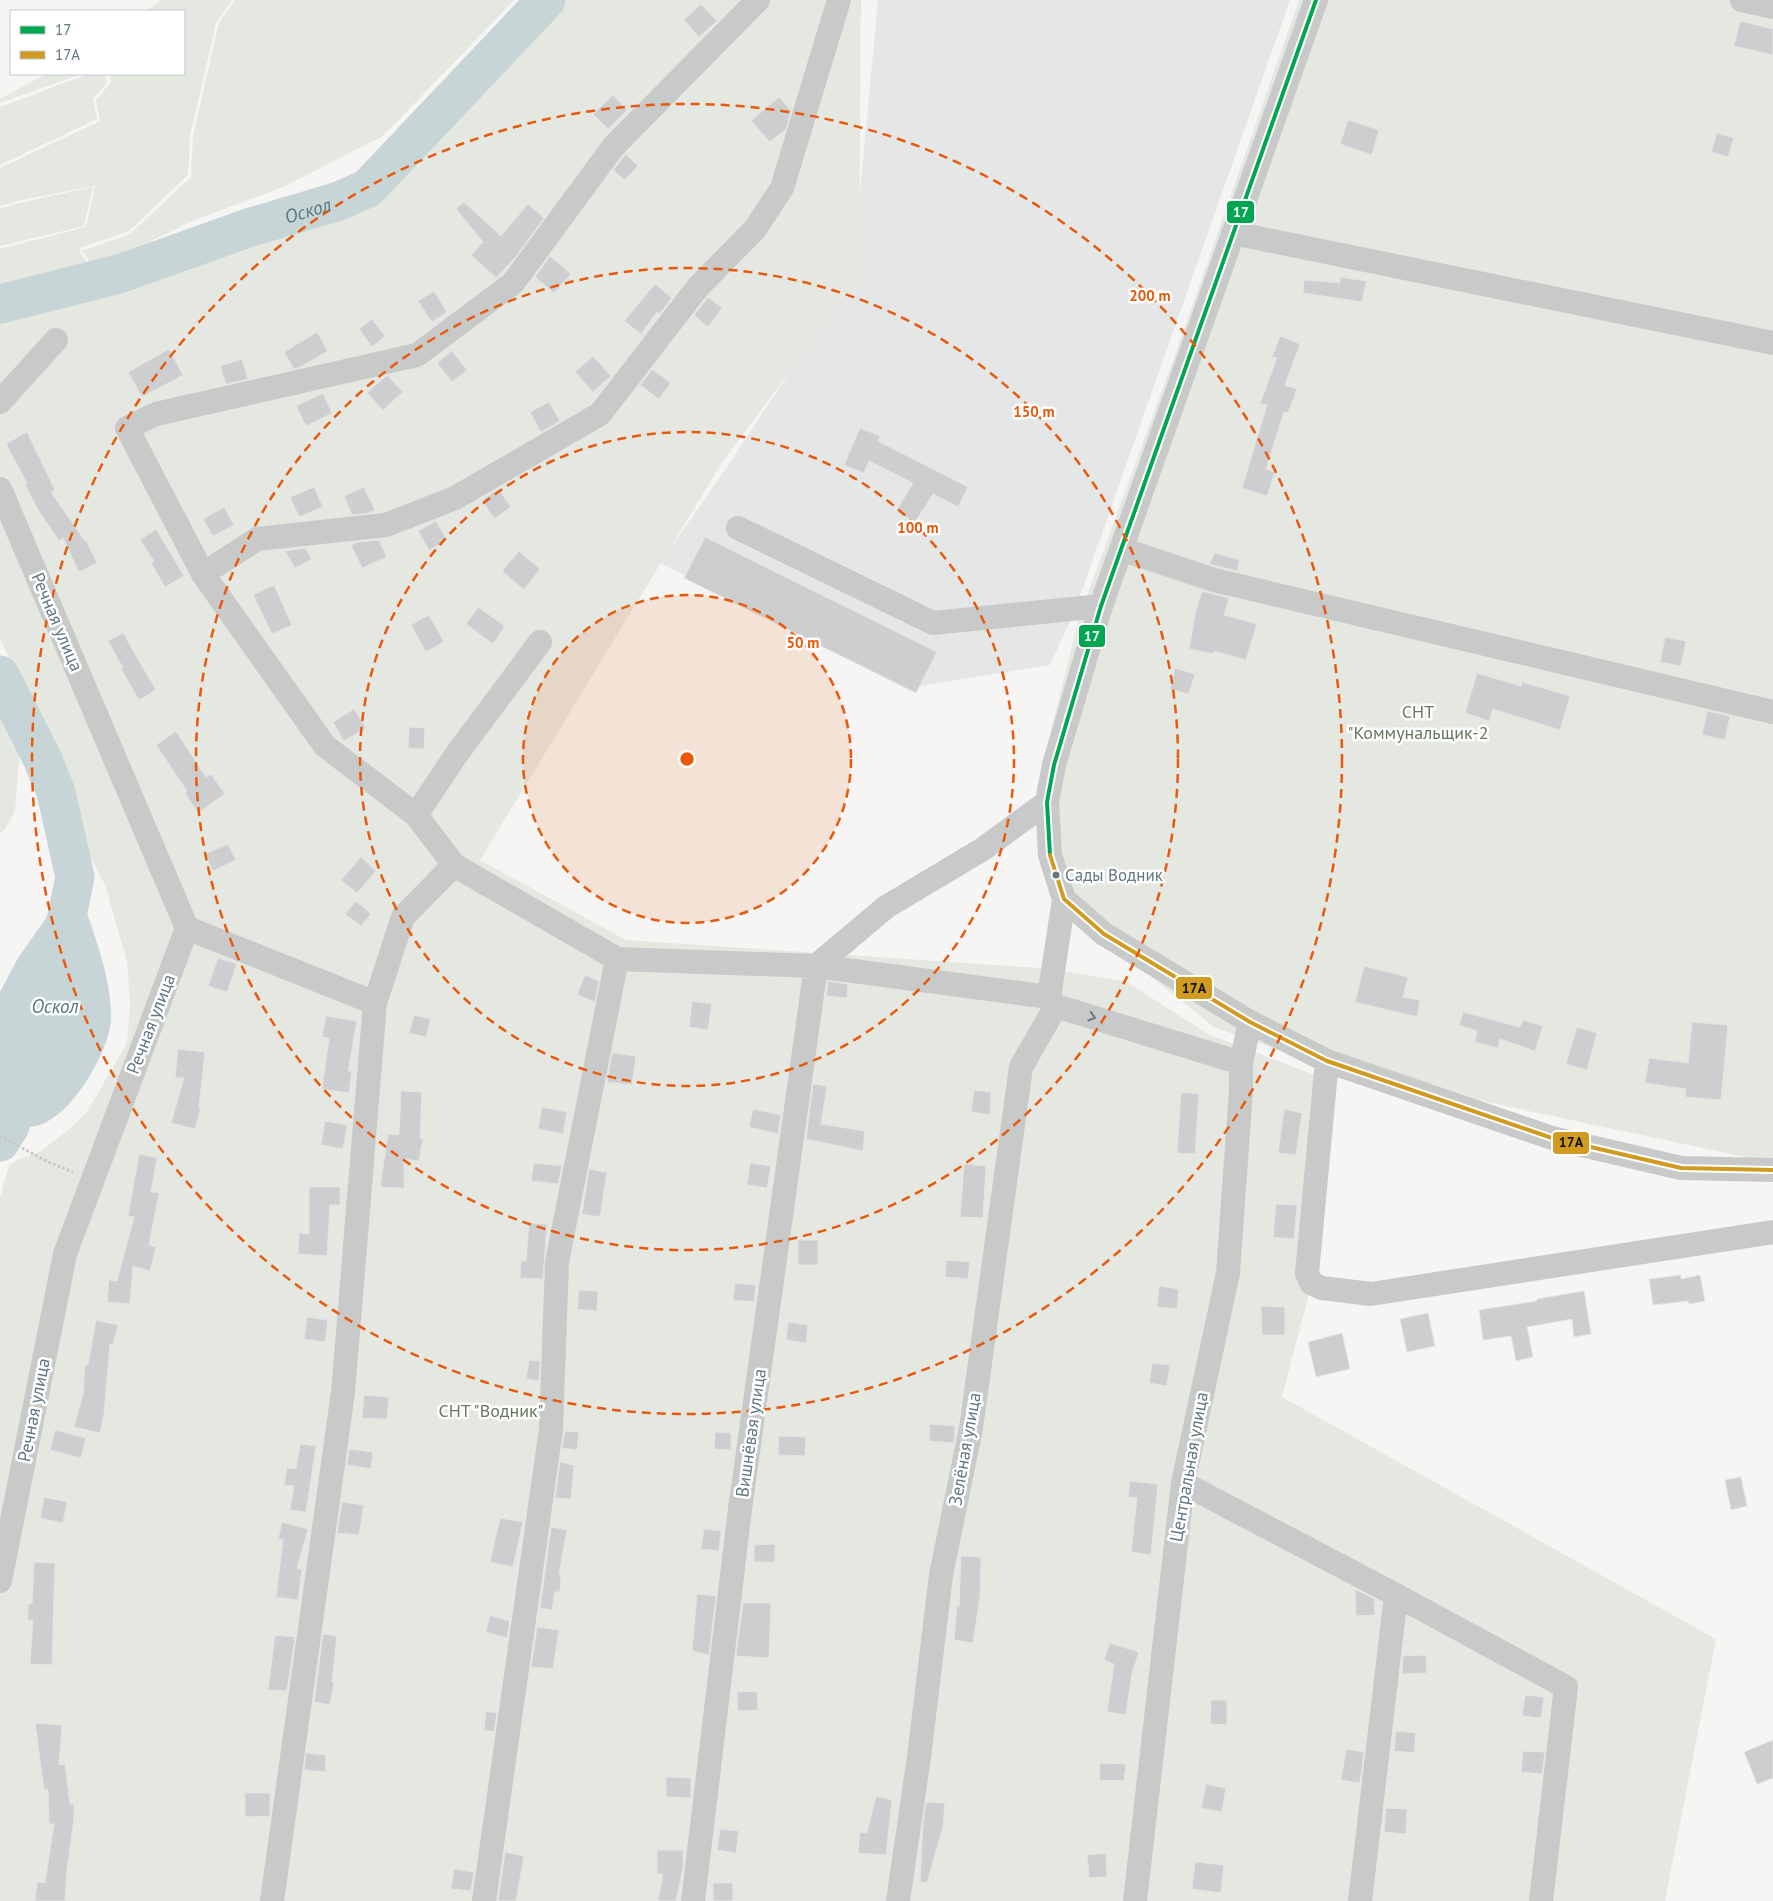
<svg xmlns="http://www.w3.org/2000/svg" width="1773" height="1901" viewBox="0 0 1773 1901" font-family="'PT Sans',sans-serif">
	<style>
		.built { fill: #e5e7e6 }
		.green { fill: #e5e7e1 }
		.water { fill: #c8d5d6 }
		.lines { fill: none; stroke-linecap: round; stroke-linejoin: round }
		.river { stroke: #c8d5d6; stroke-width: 39 }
		.building { fill: #cdcecf; stroke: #e5e4e4 }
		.path { stroke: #c6c8c8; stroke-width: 3; stroke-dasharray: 2.5 2.5; stroke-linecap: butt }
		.minor { stroke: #c8caca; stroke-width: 24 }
		.bus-1-casing { stroke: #fff; stroke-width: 8 }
		.bus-2-casing { stroke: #fff; stroke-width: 8 }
		.bus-1 { stroke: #00a651; stroke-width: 4 }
		.bus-2 { stroke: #d19a20; stroke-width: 4 }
		.oneway { stroke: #657c84 }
		.ring { fill: none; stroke: #e8590c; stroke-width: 2.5; stroke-dasharray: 9 6 }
		.bus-dot { fill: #607880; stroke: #fff; stroke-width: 2 }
		.labels { text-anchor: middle; stroke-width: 5; stroke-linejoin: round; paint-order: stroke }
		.bus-label { font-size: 17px; fill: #607880; stroke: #fff; text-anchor: start }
		.street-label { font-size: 18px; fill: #607880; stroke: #fff }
		.park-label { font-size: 18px; fill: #68785f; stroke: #fff }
		.water-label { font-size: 19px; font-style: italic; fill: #5a787c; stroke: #fff }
		.centre { fill: #e8590c; stroke: #fff; stroke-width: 2.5 }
		.ring-label { font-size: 15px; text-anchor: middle; font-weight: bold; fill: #e8590c; stroke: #fff; stroke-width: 5; stroke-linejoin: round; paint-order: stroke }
		.line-badge { stroke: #fff; stroke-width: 2 }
		.badge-label { font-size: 14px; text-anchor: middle; font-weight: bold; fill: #fff }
		.pale-badge-label { font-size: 14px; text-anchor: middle; font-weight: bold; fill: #111 }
	</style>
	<rect width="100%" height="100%" fill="#f6f5f4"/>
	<path class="built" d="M 878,0 L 1290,0 L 1075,610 L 1050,665 L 914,687 L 660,563 L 731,461 L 852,278 Z"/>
	<path class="green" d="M 162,0 L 232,0 L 216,23 L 190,136 L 188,175 L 129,231 L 80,248 L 79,251 L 93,271 L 0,293 L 0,249 L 86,227 L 95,186 L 17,201 L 0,206 L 0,168 L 100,121 L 96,100 L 111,82 L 109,74 L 184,74 L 184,11 L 146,11 Z
		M 235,0 L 514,0 L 383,136 L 283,187 L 192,221 L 95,269 L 82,251 L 130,234 L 191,177 L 193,136 L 219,23 Z
		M 566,0 L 861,0 L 859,279 L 723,461 L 480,860 L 626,940 L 1040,968 L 1125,981 L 1210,1035 L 1320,1077 L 1312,1282 L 1282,1397 L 1716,1639 L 1665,1901 L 0,1901 L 0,1198 L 9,1165 L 17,1160 L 41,1151 L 67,1131 L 87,1112 L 127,1043 L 130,1003 L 127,962 L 105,885 L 75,828 L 71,787 L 61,761 L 0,639 L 0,318 L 121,284 L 247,242 L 340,214 L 376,198 Z
		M 1299,0 L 1773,0 L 1773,1163 L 1332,1069 L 1214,1027 L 1049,895 L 1036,790 L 1079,618 L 1176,352 Z
		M 46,74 L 81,74 L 0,103 L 0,99 Z
		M 88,74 L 105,74 L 107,83 L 93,99 L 97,119 L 0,165 L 0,107 Z
		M 93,187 L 84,226 L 0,246 L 0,209 L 19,203 Z
		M 0,690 L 4,695 L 20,740 L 19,761 L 15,811 L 5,829 L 0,834 Z"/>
	<path class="water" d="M 75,877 C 88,919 112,974 111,1017 C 111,1040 92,1076 78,1093 C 67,1108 49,1126 29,1127 C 23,1128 16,1127 10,1126 L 0,1101 L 0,992 L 18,958 Z"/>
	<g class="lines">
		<g class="river">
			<path id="s1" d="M 0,304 L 119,274 L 248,228 L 339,201 L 368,188 L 546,0"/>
			<path d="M 0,675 L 42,758 L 56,792 L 75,877 L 64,930"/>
			<path d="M 0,1142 L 10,1126 L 27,1076"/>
		</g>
	</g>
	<path class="building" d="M 701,4 L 717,21 L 699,37 L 684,20 Z
		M 1740,21 L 1773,29 L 1773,55 L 1734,46 Z
		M 613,95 L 627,110 L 608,129 L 593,114 Z
		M 779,97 L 791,111 L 786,129 L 770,142 L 751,121 Z
		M 1348,120 L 1379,130 L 1372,155 L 1340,144 Z
		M 1717,133 L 1734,138 L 1728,157 L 1711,152 Z
		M 626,154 L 638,166 L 625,180 L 613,170 Z
		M 464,202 L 501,236 L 528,204 L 544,218 L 514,259 L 496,278 L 471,255 L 483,242 L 456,209 Z
		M 550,256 L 571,274 L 554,293 L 535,277 Z
		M 1340,277 L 1366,281 L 1362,302 L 1303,293 L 1304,280 L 1340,283 Z
		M 655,284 L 672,298 L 659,314 L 657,312 L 641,334 L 624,321 Z
		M 434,291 L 447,312 L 432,322 L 418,301 Z
		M 708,297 L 722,308 L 708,327 L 694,315 Z
		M 372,319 L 385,336 L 372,347 L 359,329 Z
		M 317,332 L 328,351 L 300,367 L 294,369 L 284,352 Z
		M 1280,336 L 1300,344 L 1285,385 L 1297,389 L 1288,413 L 1284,412 L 1266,469 L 1275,472 L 1267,496 L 1242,488 L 1267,405 L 1260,403 L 1277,358 L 1272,357 Z
		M 169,349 L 183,375 L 142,397 L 128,372 Z
		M 452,351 L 467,370 L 452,382 L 437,363 Z
		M 593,356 L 611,376 L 593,392 L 575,372 Z
		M 242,359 L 248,379 L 226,384 L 220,366 Z
		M 652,369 L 671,383 L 659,399 L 640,385 Z
		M 386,376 L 388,376 L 403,392 L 383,410 L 367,393 Z
		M 323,393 L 332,413 L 306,426 L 296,406 Z
		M 549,402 L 560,421 L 541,432 L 530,412 Z
		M 860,428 L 880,436 L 878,441 L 968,487 L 958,507 L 933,494 L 915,522 L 896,511 L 913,483 L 869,461 L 864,473 L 844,465 Z
		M 27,432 L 55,490 L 51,492 L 85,541 L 86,540 L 97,563 L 79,572 L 63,538 L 59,541 L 37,508 L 25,485 L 27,483 L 6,444 Z
		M 314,487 L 323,507 L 299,517 L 290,497 Z
		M 364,487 L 375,510 L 368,513 L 352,515 L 344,496 Z
		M 498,489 L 511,507 L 494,519 L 482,500 Z
		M 224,507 L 234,525 L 213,536 L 203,519 Z
		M 436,521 L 447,540 L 429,550 L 418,531 Z
		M 156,529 L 184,576 L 165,587 L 151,563 L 154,561 L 140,540 Z
		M 705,537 L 937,652 L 916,693 L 684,578 Z
		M 379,540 L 387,557 L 362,568 L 351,545 L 358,542 Z
		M 305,548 L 312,559 L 295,568 L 285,551 Z
		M 519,551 L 540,569 L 524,590 L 502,571 Z
		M 1214,553 L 1240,560 L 1237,571 L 1210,564 Z
		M 274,585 L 292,625 L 272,634 L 253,595 Z
		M 1202,591 L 1229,598 L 1224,615 L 1257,624 L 1246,660 L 1214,651 L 1214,654 L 1189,649 L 1196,610 Z
		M 478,607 L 505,626 L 493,644 L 466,624 Z
		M 429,615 L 444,642 L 426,652 L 411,625 Z
		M 123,633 L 156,690 L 139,700 L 121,669 L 123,668 L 108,641 Z
		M 1665,637 L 1686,641 L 1681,666 L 1660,662 Z
		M 1175,668 L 1195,674 L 1189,694 L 1170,689 Z
		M 1477,673 L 1521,686 L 1522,682 L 1570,696 L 1560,730 L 1493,709 L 1489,721 L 1465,713 Z
		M 354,709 L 366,728 L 344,741 L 333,722 Z
		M 1707,711 L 1730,716 L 1725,740 L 1702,735 Z
		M 409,727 L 425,728 L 424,749 L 408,748 Z
		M 176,731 L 206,777 L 211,774 L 225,794 L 198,813 L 185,793 L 187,791 L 156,745 Z
		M 228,844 L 236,860 L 213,871 L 205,854 Z
		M 361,857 L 376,871 L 357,893 L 341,880 Z
		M 356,901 L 371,914 L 361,926 L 345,914 Z
		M 218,958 L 237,964 L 227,992 L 208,986 Z
		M 1364,966 L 1408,977 L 1403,997 L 1420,1000 L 1417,1017 L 1355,1002 Z
		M 585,975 L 599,981 L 595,1002 L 577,995 Z
		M 828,981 L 848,984 L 847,998 L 826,996 Z
		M 692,1001 L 712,1004 L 708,1030 L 689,1027 Z
		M 1463,1012 L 1520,1027 L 1523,1020 L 1543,1026 L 1535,1051 L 1500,1039 L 1498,1048 L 1475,1042 L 1477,1031 L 1459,1025 Z
		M 414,1015 L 431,1019 L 426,1037 L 409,1033 Z
		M 326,1016 L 357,1021 L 348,1071 L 352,1071 L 349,1093 L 322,1089 L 329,1038 L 322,1037 Z
		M 1692,1022 L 1728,1025 L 1721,1100 L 1685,1097 L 1686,1089 L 1645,1083 L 1649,1058 L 1688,1063 Z
		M 1577,1027 L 1597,1033 L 1587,1070 L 1566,1064 Z
		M 178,1049 L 205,1052 L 199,1108 L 201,1109 L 195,1129 L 171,1123 L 184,1078 L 175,1078 Z
		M 612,1053 L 636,1056 L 632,1085 L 607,1082 Z
		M 813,1084 L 827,1086 L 821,1124 L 865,1131 L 863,1151 L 806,1139 Z
		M 974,1090 L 991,1092 L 990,1115 L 971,1112 Z
		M 401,1091 L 422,1092 L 420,1138 L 423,1139 L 419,1161 L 404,1159 L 404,1188 L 380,1187 L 388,1134 L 399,1135 Z
		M 1181,1092 L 1199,1094 L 1195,1154 L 1177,1153 Z
		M 542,1107 L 567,1112 L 563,1134 L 538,1129 Z
		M 753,1109 L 781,1115 L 778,1134 L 749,1127 Z
		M 1284,1109 L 1302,1113 L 1296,1155 L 1278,1153 Z
		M 325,1121 L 347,1125 L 343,1149 L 321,1145 Z
		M 139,1154 L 157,1158 L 151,1192 L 159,1193 L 149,1245 L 156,1247 L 150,1271 L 133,1266 L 130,1304 L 107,1302 L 109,1280 L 117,1281 L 134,1217 L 128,1216 Z
		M 534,1163 L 562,1166 L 558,1184 L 531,1181 Z
		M 750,1163 L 771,1166 L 767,1188 L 747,1185 Z
		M 964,1164 L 986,1166 L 983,1218 L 960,1217 Z
		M 589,1169 L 607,1172 L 600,1217 L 582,1214 Z
		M 309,1187 L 340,1187 L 340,1205 L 330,1205 L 327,1256 L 298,1254 L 299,1233 L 309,1234 Z
		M 1276,1204 L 1297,1205 L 1294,1239 L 1273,1237 Z
		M 529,1223 L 547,1224 L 543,1279 L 520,1278 L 521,1261 L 526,1261 Z
		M 798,1240 L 818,1240 L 818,1265 L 798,1265 Z
		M 946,1260 L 970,1262 L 968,1279 L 945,1277 Z
		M 1681,1275 L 1681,1279 L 1700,1275 L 1705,1301 L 1689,1304 L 1688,1301 L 1653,1305 L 1649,1279 Z
		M 735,1283 L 756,1285 L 754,1302 L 733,1300 Z
		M 1159,1286 L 1179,1289 L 1177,1309 L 1157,1307 Z
		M 579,1290 L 598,1291 L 597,1311 L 577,1309 Z
		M 1584,1291 L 1591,1334 L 1574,1337 L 1572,1319 L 1527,1327 L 1533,1357 L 1516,1361 L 1511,1336 L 1483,1340 L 1479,1310 L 1537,1301 L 1537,1299 Z
		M 1261,1306 L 1285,1307 L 1285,1335 L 1262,1335 Z
		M 1428,1313 L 1435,1346 L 1407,1352 L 1400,1319 Z
		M 307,1317 L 328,1320 L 325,1342 L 304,1339 Z
		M 96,1320 L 118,1325 L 113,1345 L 110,1344 L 104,1415 L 100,1433 L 74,1427 L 83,1394 L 85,1364 L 88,1365 Z
		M 788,1322 L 808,1325 L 806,1343 L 786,1340 Z
		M 1342,1333 L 1350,1369 L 1316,1377 L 1308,1342 Z
		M 529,1360 L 540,1361 L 539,1381 L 526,1379 Z
		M 1152,1363 L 1170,1365 L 1167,1386 L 1149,1383 Z
		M 364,1395 L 389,1397 L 387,1419 L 362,1418 Z
		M 930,1424 L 955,1426 L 954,1443 L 929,1441 Z
		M 55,1430 L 86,1438 L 81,1458 L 50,1450 Z
		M 565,1431 L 579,1432 L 577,1450 L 562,1448 Z
		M 715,1432 L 731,1433 L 731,1450 L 714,1449 Z
		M 779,1436 L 806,1437 L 805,1456 L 778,1455 Z
		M 300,1444 L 316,1446 L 306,1512 L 290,1510 L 294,1486 L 284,1485 L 287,1468 L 296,1469 Z
		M 349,1449 L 373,1452 L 371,1469 L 347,1465 Z
		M 560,1462 L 574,1465 L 571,1499 L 555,1498 Z
		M 1741,1477 L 1747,1506 L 1731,1510 L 1725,1480 Z
		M 1130,1481 L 1158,1484 L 1151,1555 L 1131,1552 L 1137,1498 L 1128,1497 Z
		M 44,1497 L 67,1502 L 63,1523 L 40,1518 Z
		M 342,1502 L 364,1505 L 359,1535 L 337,1533 Z
		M 500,1518 L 523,1522 L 513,1567 L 490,1562 Z
		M 282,1522 L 308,1529 L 297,1569 L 302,1569 L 298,1600 L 276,1597 L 283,1540 L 278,1539 Z
		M 551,1527 L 567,1530 L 559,1574 L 561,1574 L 560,1592 L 555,1592 L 552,1610 L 540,1608 Z
		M 704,1529 L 721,1531 L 719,1551 L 701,1549 Z
		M 775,1544 L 775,1562 L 754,1562 L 754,1545 Z
		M 961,1556 L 981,1557 L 980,1596 L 973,1643 L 954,1640 L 957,1606 L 959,1606 Z
		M 34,1562 L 55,1563 L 52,1665 L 30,1664 L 33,1620 L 28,1620 L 28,1604 L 32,1604 Z
		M 1355,1589 L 1374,1599 L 1375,1615 L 1356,1616 Z
		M 697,1594 L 716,1596 L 709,1655 L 692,1651 Z
		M 743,1603 L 771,1603 L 769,1658 L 736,1656 Z
		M 490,1615 L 510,1621 L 507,1638 L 486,1632 Z
		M 537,1627 L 559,1630 L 553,1669 L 531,1667 Z
		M 323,1634 L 337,1636 L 332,1682 L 334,1683 L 330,1705 L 314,1702 Z
		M 275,1635 L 295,1637 L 287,1691 L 268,1690 Z
		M 1110,1643 L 1139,1652 L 1132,1673 L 1126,1715 L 1107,1712 L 1114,1664 L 1104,1660 Z
		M 1426,1655 L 1427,1673 L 1402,1674 L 1403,1656 Z
		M 757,1691 L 758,1710 L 738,1711 L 737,1692 Z
		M 1525,1695 L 1544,1697 L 1541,1718 L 1522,1716 Z
		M 1211,1700 L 1227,1700 L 1227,1725 L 1210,1724 Z
		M 486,1711 L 497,1713 L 494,1732 L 484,1730 Z
		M 35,1723 L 62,1725 L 59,1765 L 65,1764 L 70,1804 L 74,1804 L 74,1819 L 67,1870 L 65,1901 L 35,1901 L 37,1882 L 45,1883 L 54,1824 L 49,1824 L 48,1789 L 44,1790 Z
		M 1396,1731 L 1416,1733 L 1414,1753 L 1394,1751 Z
		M 1773,1740 L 1773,1778 L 1757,1784 L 1744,1752 Z
		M 1346,1749 L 1364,1752 L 1360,1783 L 1341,1780 Z
		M 1523,1751 L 1545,1752 L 1542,1774 L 1521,1772 Z
		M 306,1753 L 326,1755 L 325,1772 L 304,1770 Z
		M 1100,1763 L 1126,1764 L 1124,1781 L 1099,1780 Z
		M 666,1777 L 691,1778 L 691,1798 L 666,1797 Z
		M 1206,1784 L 1226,1788 L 1222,1812 L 1201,1808 Z
		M 245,1793 L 270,1793 L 270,1816 L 245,1817 Z
		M 876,1796 L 892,1800 L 886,1855 L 858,1853 L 860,1832 L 867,1833 Z
		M 926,1802 L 945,1803 L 943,1826 L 927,1883 L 920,1882 L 923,1823 Z
		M 1386,1808 L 1407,1809 L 1406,1834 L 1384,1832 Z
		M 720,1829 L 739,1831 L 736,1853 L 717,1850 Z
		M 657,1850 L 683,1850 L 683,1868 L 676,1901 L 658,1901 L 663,1874 L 657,1874 Z
		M 505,1852 L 524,1856 L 516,1901 L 498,1901 Z
		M 1106,1853 L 1107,1877 L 1089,1878 L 1087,1855 Z
		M 1195,1862 L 1224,1865 L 1221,1893 L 1192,1889 Z
		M 454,1869 L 474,1872 L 471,1891 L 451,1889 Z
		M 713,1883 L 733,1883 L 733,1901 L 713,1901 Z"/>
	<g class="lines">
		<path class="path" d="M 0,1136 L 48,1162 L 73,1172"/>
		<path class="minor" d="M 758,0 L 613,147 L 513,283 L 417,355 L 156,414 L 127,428 L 203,574 L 325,746 L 416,815 L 454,865 L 617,959 L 816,966 L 886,907 L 983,849 L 1047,802
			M 1316,0 L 1101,606 L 1054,765 L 1047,802 L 1050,855 L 1064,899 L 1104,934 L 1250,1022 L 1327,1061 L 1552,1138 L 1681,1168 L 1773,1170
			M 1742,0 L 1773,7
			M 1233,233 L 1773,343
			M 0,402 L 56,340
			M 0,489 L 187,928 L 65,1254 L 0,1581
			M 738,528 L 933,623 L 1101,606
			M 1121,549 L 1214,580 L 1773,712
			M 203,574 L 257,539 L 386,525 L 455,498 L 600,414 L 698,287 L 755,229 L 782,188 L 839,0
			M 416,815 L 456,755 L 540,642
			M 187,928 L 375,1003
			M 1049,997 L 1056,1006 L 1241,1063
			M 1327,1061 L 1307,1273 L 1311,1283 L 1322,1288 L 1371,1294 L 1773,1232
			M 1183,1483 L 1396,1595 L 1566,1687 L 1541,1901
			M 272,1901 L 343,1392 L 375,1003 L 403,917 L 454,865
			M 484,1901 L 551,1429 L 557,1262 L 617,959
			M 693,1901 L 740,1509 L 816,966 L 1049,997 L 1064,899
			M 898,1901 L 919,1757 L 941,1575 L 971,1428 L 1021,1067 L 1056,1006
			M 1135,1901 L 1183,1483 L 1228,1273 L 1241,1090 L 1241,1063 L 1250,1022
			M 1360,1901 L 1396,1595"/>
		<defs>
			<path id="bus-1" d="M 1050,855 L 1047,802 L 1054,765 L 1101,606 L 1316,0"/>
			<path id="bus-2" d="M 1050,855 L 1064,899 L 1104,934 L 1250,1022 L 1327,1061 L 1552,1138 L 1681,1168 L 1773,1170"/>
		</defs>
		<use href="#bus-1" class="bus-1-casing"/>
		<use href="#bus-2" class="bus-2-casing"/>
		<use href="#bus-1" class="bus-1"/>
		<use href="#bus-2" class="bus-2"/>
	</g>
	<defs><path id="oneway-chevron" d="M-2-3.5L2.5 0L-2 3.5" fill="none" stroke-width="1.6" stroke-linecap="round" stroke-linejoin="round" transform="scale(1.25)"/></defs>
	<use class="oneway" href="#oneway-chevron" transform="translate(1092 1017) rotate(17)"/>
	<circle cx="687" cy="759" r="164" fill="#e8590c" fill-opacity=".12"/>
	<g class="ring">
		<circle cx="687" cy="759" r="164"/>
		<circle cx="687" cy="759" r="327"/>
		<circle cx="687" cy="759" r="491"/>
		<circle cx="687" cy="759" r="655"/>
	</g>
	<circle class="bus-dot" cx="1056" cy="875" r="4.5"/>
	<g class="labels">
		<g class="bus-label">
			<text x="1065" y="881">Сады Водник</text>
		</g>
		<g class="street-label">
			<text transform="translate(57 622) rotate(67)" y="6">Речная улица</text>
			<text transform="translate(151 1024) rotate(-69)" y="6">Речная улица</text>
			<text transform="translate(34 1410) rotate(-79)" y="6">Речная улица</text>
			<text transform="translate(751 1433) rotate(-82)" y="6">Вишнёвая улица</text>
			<text transform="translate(965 1449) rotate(-80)" y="6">Зелёная улица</text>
			<text transform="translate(1189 1467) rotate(-80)" y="6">Центральная улица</text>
		</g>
		<g class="park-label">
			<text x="1418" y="718">СНТ<tspan x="1418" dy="21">"Коммунальщик-2</tspan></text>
			<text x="491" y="1417">СНТ "Водник"</text>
		</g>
		<g class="water-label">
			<text dy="7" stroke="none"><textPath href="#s1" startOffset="322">Оскол</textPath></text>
			<text x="55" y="1013">Оскол</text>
		</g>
	</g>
	<circle cx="687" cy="759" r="8" class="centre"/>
	<g class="ring-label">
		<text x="1150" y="301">200 m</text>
		<text x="1034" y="417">150 m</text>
		<text x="918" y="533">100 m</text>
		<text x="803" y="648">50 m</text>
	</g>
	<g class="line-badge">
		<rect x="1226" y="200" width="29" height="24" rx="5" fill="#00a651"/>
		<rect x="1078" y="624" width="28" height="24" rx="5" fill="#00a651"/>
		<rect x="1175" y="976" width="38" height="24" rx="5" fill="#d19a20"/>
		<rect x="1552" y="1131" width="38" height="24" rx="5" fill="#d19a20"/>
	</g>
	<g class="badge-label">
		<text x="1241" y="217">17</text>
		<text x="1092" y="641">17</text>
	</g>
	<g class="pale-badge-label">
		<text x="1194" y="993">17А</text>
		<text x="1571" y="1147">17А</text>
	</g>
	<rect x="10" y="10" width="175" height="65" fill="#ffffff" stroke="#bfc9cc"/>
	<rect x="20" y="26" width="25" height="8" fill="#00a651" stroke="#bfc9cc"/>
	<text x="55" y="35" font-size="15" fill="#607880">17</text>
	<rect x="20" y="51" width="25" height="8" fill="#d19a20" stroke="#bfc9cc"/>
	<text x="55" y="60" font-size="15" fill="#607880">17А</text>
</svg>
